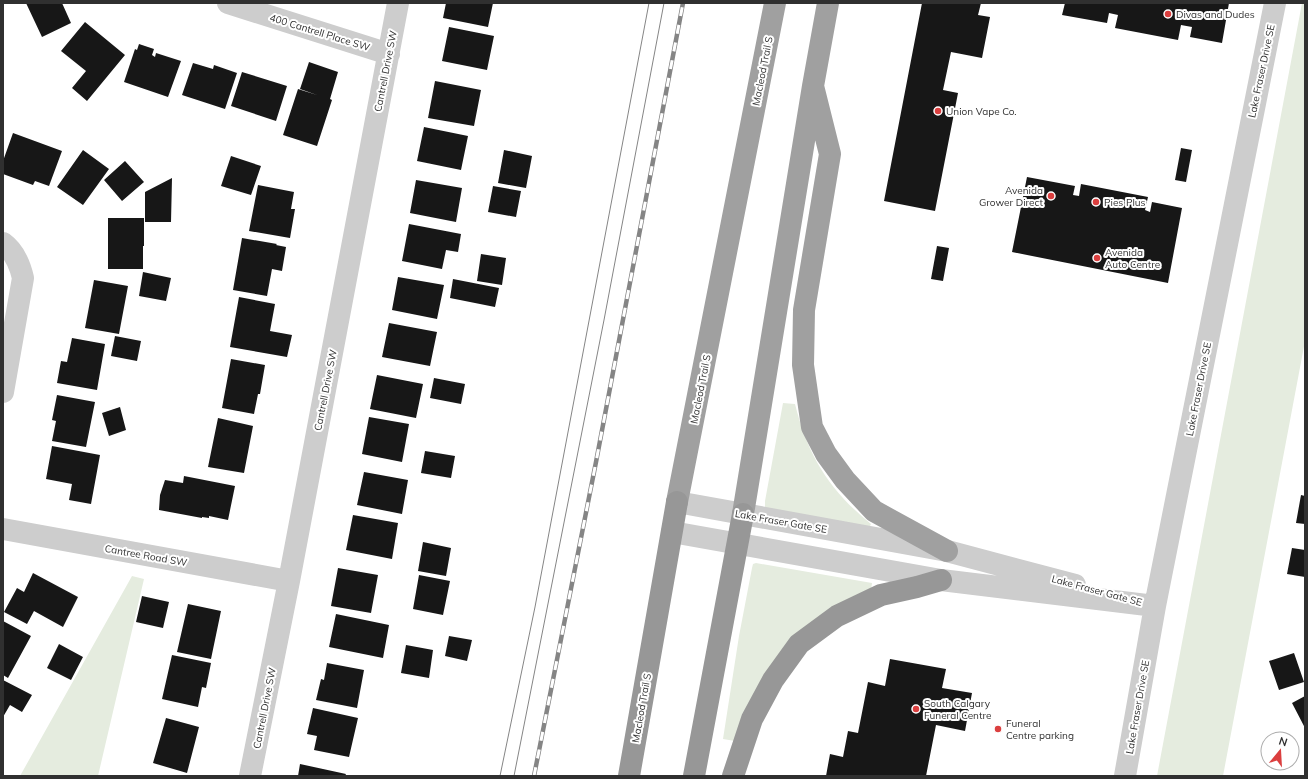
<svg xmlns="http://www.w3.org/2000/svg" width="1308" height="779" viewBox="0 0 1308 779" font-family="Mulish,sans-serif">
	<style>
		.green { fill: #e5ecdf }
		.building { fill: #171717 }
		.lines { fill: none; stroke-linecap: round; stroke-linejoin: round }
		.minor { stroke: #cdcdcd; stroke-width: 22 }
		.trunk { stroke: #a0a0a0; stroke-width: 22 }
		.motorway { stroke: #979797; stroke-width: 22 }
		.tram { stroke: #858585; stroke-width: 1 }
		.rail-casing { stroke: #858585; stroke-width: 4.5 }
		.rail { stroke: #fff; stroke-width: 3; stroke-dasharray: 9; stroke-linecap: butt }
		.poi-dot { fill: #db3f3f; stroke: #fff; stroke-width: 1.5 }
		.labels { text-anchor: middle; stroke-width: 4; stroke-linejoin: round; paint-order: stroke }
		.poi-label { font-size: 10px; fill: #303030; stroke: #fff; text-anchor: start }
		.street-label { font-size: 10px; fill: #303030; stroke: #fff }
	</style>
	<rect width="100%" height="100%" fill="#fff"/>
	<path class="green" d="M 1302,3 L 1305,3 L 1305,341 L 1223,776 L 1157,776 Z
		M 783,403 L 795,404 C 808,456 829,490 871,524 L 868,530 L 767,510 L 765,507 L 765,501 Z
		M 756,563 L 872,583 L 871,590 L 831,609 L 735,741 L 723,739 L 739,636 L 752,568 L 753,564 Z
		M 132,576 L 144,579 L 98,776 L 20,776 Z"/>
	<path class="building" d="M 26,3 L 62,3 L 71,23 L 42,37 Z
		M 446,3 L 493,3 L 488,27 L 443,18 Z
		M 922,3 L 981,3 L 978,15 L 990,17 L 982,58 L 951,52 L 943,90 L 958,93 L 935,211 L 884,201 Z
		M 1065,3 L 1229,3 L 1222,43 L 1190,37 L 1192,27 L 1181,25 L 1178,40 L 1115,28 L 1118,15 L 1109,13 L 1107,23 L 1062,15 Z
		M 85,22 L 125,55 L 87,101 L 72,88 L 86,71 L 61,51 Z
		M 449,27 L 494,36 L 487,70 L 442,61 Z
		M 139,44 L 154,49 L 152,55 L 155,57 L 156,53 L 181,61 L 168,97 L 124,82 L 135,49 L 137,50 Z
		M 309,62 L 338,72 L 330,99 L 332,100 L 317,146 L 283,135 L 298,89 L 317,95 L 300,89 Z
		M 193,63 L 213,69 L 214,65 L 237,73 L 225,109 L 182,95 Z
		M 242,72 L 287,86 L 276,121 L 231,106 Z
		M 435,81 L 481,90 L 474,126 L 428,118 Z
		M 424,127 L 468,136 L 461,170 L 417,161 Z
		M 13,133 L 62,151 L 49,186 L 35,181 L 33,185 L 3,174 L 3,161 Z
		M 1181,148 L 1192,150 L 1186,182 L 1175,180 Z
		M 83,150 L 109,169 L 83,205 L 57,187 Z
		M 504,150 L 532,156 L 526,188 L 498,183 Z
		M 231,156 L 261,166 L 251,195 L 221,186 Z
		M 125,161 L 144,182 L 122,201 L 104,180 Z
		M 1027,177 L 1075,186 L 1073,195 L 1079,196 L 1081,184 L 1148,197 L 1145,210 L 1150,212 L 1152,202 L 1182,208 L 1168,283 L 1012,252 Z
		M 172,178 L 171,222 L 145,222 L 145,192 Z
		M 416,180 L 462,188 L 456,222 L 410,213 Z
		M 258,185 L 294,192 L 291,209 L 295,209 L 290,238 L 249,231 Z
		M 493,186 L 521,191 L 516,217 L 488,212 Z
		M 108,218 L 144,218 L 144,246 L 143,246 L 143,269 L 108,269 Z
		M 409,224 L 461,234 L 458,252 L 446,250 L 442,269 L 402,261 Z
		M 242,238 L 277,244 L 276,245 L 286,247 L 282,271 L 272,269 L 267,296 L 233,290 Z
		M 937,246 L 949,248 L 943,281 L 931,279 Z
		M 481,254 L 506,258 L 502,285 L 477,281 Z
		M 143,272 L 171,278 L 166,301 L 139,296 Z
		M 398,277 L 444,285 L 437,319 L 392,310 Z
		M 453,279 L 499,288 L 495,307 L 450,298 Z
		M 94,280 L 128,286 L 119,334 L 85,328 Z
		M 239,297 L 275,304 L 270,331 L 292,335 L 287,357 L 230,347 Z
		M 389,323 L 437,332 L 430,366 L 382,357 Z
		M 115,336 L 141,341 L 137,361 L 111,356 Z
		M 72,338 L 105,344 L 97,390 L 57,383 L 61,361 L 67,362 Z
		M 231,359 L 265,365 L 260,394 L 258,394 L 254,414 L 222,408 Z
		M 377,375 L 423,384 L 416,418 L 370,409 Z
		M 434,378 L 465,384 L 461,404 L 430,398 Z
		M 57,395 L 95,402 L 86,447 L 52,441 L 56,421 L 52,420 Z
		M 120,407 L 126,430 L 109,436 L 102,413 Z
		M 369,417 L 409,424 L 402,462 L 362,454 Z
		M 218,418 L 253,426 L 244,473 L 208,467 Z
		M 52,446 L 100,455 L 91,504 L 69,500 L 72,484 L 46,479 Z
		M 425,451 L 455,456 L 451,478 L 421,473 Z
		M 364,472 L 408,480 L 402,514 L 357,505 Z
		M 184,476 L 235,486 L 228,520 L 209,516 L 209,518 L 202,517 L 202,518 L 159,510 L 160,495 L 165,480 L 183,483 Z
		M 1301,495 L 1305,496 L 1305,524 L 1296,523 Z
		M 353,515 L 398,523 L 392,559 L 346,550 Z
		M 423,542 L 451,548 L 446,576 L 418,571 Z
		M 1292,548 L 1305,550 L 1305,577 L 1287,574 Z
		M 338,568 L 378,575 L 371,613 L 331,606 Z
		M 33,573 L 78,597 L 63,627 L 34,611 L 27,624 L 4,612 L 17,588 L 24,592 Z
		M 419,575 L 450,581 L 443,615 L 413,609 Z
		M 142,596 L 169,602 L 163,628 L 136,622 Z
		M 188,604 L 221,611 L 211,659 L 177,652 Z
		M 336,614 L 389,625 L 383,658 L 329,647 Z
		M 3,621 L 31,636 L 8,678 L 3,675 Z
		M 449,636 L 472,640 L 467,661 L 445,656 Z
		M 59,644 L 83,657 L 71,680 L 47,668 Z
		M 406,645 L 433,650 L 429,678 L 401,673 Z
		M 1294,653 L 1304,682 L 1279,690 L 1269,661 Z
		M 172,655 L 211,663 L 206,688 L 202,687 L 198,707 L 162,699 Z
		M 890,659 L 946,669 L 942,688 L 972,693 L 965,731 L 936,725 L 926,776 L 826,776 L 830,754 L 843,757 L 848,731 L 858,733 L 868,682 L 885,686 Z
		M 327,663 L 364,670 L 357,708 L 316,700 L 321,679 L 324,680 Z
		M 3,680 L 32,695 L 22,712 L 10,705 L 3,717 Z
		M 1305,696 L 1305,728 L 1292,703 Z
		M 313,708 L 358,718 L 349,757 L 314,750 L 317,736 L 307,734 Z
		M 166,718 L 199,727 L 187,773 L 153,763 Z
		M 300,764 L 346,774 L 345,776 L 298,776 Z"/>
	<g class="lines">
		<path class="minor" d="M 228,3 L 389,54
			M 3,243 C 14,251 20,265 23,278 L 3,392
			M 677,502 L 947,551 L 1075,585
			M 3,529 L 289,581
			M 672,532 L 941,580 L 1155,606
			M 250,776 L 289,581 L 398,3
			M 1125,776 L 1155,606 L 1275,3"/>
		<path class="trunk" d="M 813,86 L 830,154 L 804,310 L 803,365 L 812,427 L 826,454 L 845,480 L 874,511 L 947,551
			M 677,502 L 775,3
			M 743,514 L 813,86 L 828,3"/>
		<path class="motorway" d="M 629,776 L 677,502
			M 694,776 L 743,514
			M 733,776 L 752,719 L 773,680 L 799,644 L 837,616 L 881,595 L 917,587 L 941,580"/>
		<path class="tram" d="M 500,776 L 535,607 L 649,3
			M 514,776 L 604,320 L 664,3"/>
		<defs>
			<path id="rail" d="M 534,776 L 596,462 L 683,3"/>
		</defs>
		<use href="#rail" class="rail-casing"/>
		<use href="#rail" class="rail"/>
	</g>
	<g class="poi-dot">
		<circle cx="1168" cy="14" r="4"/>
		<circle cx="938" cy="111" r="4"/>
		<circle cx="1051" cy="196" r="4"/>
		<circle cx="1096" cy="202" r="4"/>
		<circle cx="1097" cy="258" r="4"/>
		<circle cx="916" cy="709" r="4"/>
		<circle cx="998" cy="729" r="4"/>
	</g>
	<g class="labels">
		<g class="poi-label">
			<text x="1176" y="18">Divas and Dudes</text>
			<text x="946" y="115">Union Vape Co.</text>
			<text x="1043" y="194" text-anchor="end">Avenida<tspan x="1043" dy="12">Grower Direct</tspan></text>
			<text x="1104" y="206">Pies Plus</text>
			<text x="1105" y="256">Avenida<tspan x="1105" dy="12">Auto Centre</tspan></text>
			<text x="924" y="707">South Calgary<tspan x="924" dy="12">Funeral Centre</tspan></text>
			<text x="1006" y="727">Funeral<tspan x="1006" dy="12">Centre parking</tspan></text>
		</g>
		<g class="street-label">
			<text transform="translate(320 32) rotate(17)" y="4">400 Cantrell Place SW</text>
			<text transform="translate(385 71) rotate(-79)" y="4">Cantrell Drive SW</text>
			<text transform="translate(762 71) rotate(-79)" y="4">Macleod Trail S</text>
			<text transform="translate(1261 71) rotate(-78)" y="4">Lake Fraser Drive SE</text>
			<text transform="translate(700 389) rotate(-79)" y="4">Macleod Trail S</text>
			<text transform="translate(1198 389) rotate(-79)" y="4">Lake Fraser Drive SE</text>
			<text transform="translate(325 390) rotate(-79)" y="4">Cantrell Drive SW</text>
			<text transform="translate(781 521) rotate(10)" y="4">Lake Fraser Gate SE</text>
			<text transform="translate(146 555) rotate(10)" y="4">Cantree Road SW</text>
			<text transform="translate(1097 590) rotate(15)" y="4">Lake Fraser Gate SE</text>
			<text transform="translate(1137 707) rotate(-80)" y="4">Lake Fraser Drive SE</text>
			<text transform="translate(264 708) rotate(-79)" y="4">Cantrell Drive SW</text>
			<text transform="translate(641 708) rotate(-80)" y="4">Macleod Trail S</text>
		</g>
	</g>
	<rect width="1308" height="779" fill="none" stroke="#303030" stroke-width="8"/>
	<g transform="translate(1280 751) rotate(18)"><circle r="19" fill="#ffffff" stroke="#acacac"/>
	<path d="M0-3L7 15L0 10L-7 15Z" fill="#db3f3f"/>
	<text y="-6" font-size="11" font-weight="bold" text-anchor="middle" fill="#303030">N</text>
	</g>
</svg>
